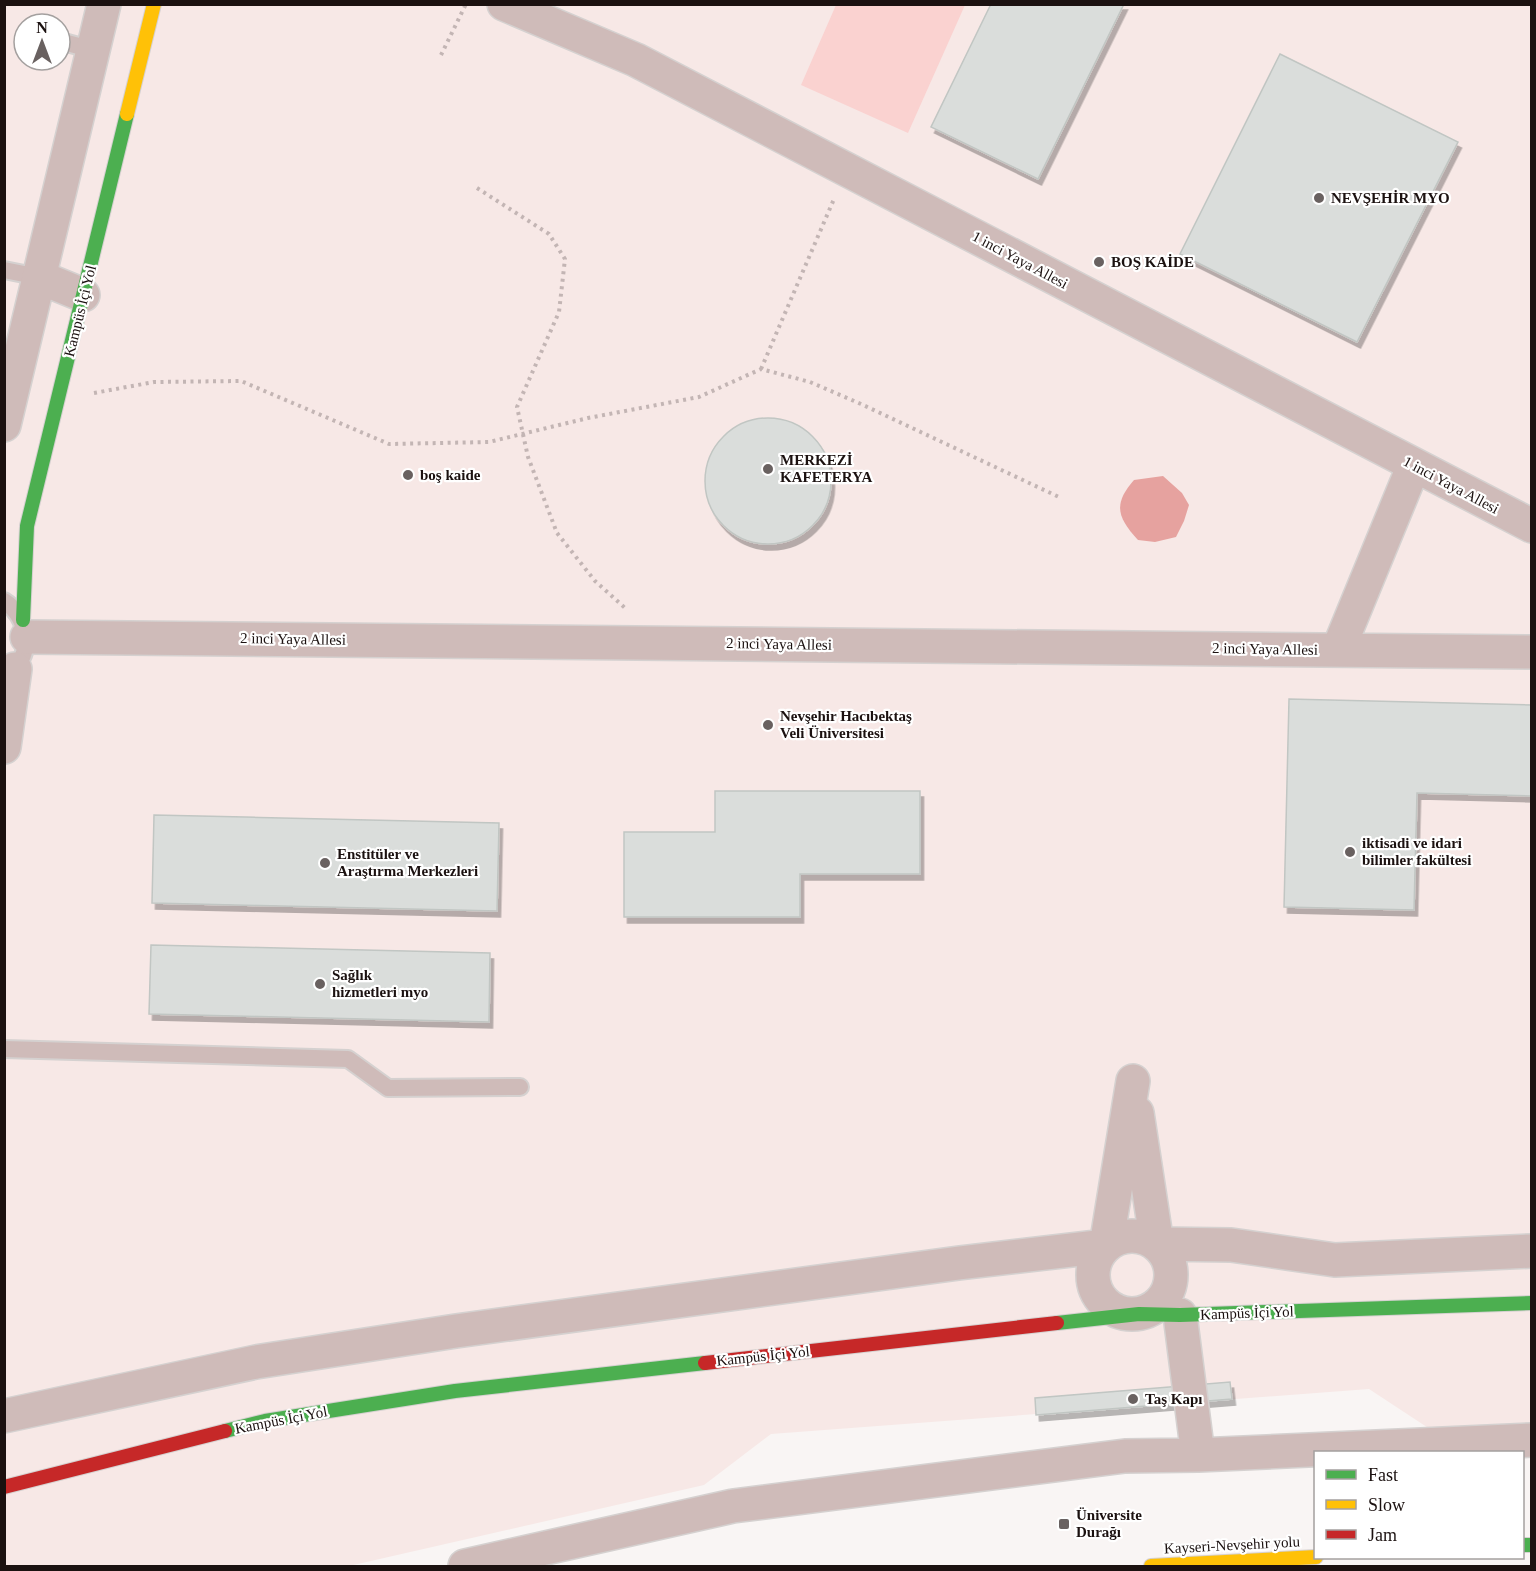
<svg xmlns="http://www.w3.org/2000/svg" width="1536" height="1571" viewBox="0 0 1536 1571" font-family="Georgia,serif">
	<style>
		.built { fill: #f7e8e6; fill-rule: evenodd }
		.green { fill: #fad2d0 }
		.water { fill: #e6a29f }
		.building { fill: #dadddb; stroke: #c1c6c3; stroke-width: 1.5; filter: url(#shadow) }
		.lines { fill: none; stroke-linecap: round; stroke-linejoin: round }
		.lane-casing { stroke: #d5d1d0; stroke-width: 20 }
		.street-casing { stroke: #d5d1d0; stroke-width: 36 }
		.fast-casing { stroke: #d5d1d0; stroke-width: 16 }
		.slow-casing { stroke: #d5d1d0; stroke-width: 16 }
		.jam-casing { stroke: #d5d1d0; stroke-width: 16 }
		.path { stroke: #c3b5b4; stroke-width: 4; stroke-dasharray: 3 4.5; stroke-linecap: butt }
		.lane { stroke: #cfbbb9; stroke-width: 16 }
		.street { stroke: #cfbbb9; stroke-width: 33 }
		.fast { stroke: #4caf50; stroke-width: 14 }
		.slow { stroke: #ffc107; stroke-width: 14 }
		.jam { stroke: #c62828; stroke-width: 14 }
		.poi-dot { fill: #696160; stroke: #fff; stroke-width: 2 }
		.labels { text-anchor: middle; stroke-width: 4.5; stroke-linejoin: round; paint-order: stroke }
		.poi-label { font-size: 15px; font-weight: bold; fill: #1b1110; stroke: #fff; text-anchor: start }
		.street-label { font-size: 15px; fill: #1b1110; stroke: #fff }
	</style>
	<defs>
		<filter id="shadow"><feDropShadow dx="3.5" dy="6" stdDeviation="0" flood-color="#0004"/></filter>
	</defs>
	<rect width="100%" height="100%" fill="#f9f5f4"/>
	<path class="built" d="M 5,5 L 1531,5 L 1531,1430 L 1439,1435 L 1369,1389 L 771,1434 L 704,1485 L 349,1566 L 5,1566 ZM 24,24 L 60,24 L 60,60 L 24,60 Z"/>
	<path class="green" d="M 836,5 L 965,5 L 908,133 L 801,85 Z"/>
	<path class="water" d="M 1163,476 L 1182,493 L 1189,505 L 1184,521 L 1176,537 L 1155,542 L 1138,540 C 1117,517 1113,504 1134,480 Z"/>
	<path class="building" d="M 991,4 L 1124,4 L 1038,179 L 931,127 Z
		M 1280,54 L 1458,142 L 1357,342 L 1180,254 Z
		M705 481a63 63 0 1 1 126 0a63 63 0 1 1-126 0Z
		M 1289,699 L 1532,705 L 1532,796 L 1417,793 L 1414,910 L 1284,907 Z
		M 715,791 L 920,791 L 920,874 L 800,874 L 800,917 L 624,917 L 624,832 L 715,832 Z
		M 154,815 L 499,823 L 497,911 L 152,903 Z
		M 151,945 L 490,953 L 489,1022 L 149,1014 Z
		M 1230,1382 L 1232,1399 L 1036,1415 L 1035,1398 Z"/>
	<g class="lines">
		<defs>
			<path id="lane" d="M 60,41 L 93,50
				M 4,270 L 39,277
				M 4,601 C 28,616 35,654 10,672
				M 4,1049 L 348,1059 L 388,1088 L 520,1087"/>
			<path id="street" d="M 504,4 L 636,60 L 1532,526
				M 39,277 L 83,295
				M 4,425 L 104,4
				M 27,637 L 1532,652
				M 1338,650 L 1414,465
				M 4,747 L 15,669
				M 1137,1113 L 1157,1244 L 1231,1245 L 1335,1260 L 1532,1251
				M1093 1275a39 39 0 1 1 78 0a39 39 0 1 1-78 0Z
				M 1180,1315 L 1198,1455
				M 4,1416 L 256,1362 L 456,1331 L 959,1263 L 1106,1246 L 1133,1081
				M 465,1566 L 733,1506 L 1125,1456 L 1198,1455 L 1532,1440"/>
			<path id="fast" d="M 23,620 L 27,526 L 127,114
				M 1057,1323 L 1139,1314 L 1180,1315 L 1532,1303
				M 225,1431 L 265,1421 L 455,1391 L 705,1363
				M 1522,1545 L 1532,1545"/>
			<path id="slow" d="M 127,114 L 154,4
				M 1151,1566 L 1316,1557"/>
			<path id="jam" d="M 705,1363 L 1057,1323
				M 4,1487 L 225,1431"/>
		</defs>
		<use href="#lane" class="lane-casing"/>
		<use href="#street" class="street-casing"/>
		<use href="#fast" class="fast-casing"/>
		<use href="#slow" class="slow-casing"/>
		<use href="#jam" class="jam-casing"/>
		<path class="path" d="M 441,55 L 466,4
			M 477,188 L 549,234 L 565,259 L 559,312 L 517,407 L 528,457 L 557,533 L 595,581 L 625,608
			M 761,369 L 834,199
			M 94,393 L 154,382 L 241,381 L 389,444 L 489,442 L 588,418 L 699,397 L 761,369 L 810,382 L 861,404 L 1059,497"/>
		<use href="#lane" class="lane"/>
		<use href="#street" class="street"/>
		<use href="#fast" class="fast"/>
		<use href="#slow" class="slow"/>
		<use href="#jam" class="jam"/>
	</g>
	<g class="poi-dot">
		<circle cx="1319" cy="198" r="6"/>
		<circle cx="1099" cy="262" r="6"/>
		<circle cx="768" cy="469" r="6"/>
		<circle cx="408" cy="475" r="6"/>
		<circle cx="768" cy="725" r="6"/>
		<circle cx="1350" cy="852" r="6"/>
		<circle cx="325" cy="863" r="6"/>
		<circle cx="320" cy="984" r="6"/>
		<circle cx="1133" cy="1399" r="6"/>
		<rect x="1058" y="1518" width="12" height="12" rx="3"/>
	</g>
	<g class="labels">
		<g class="poi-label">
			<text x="1331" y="203">NEVŞEHİR MYO</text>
			<text x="1111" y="267">BOŞ KAİDE</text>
			<text x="780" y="465">MERKEZİ<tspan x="780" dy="17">KAFETERYA</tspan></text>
			<text x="420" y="480">boş kaide</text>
			<text x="780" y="721">Nevşehir Hacıbektaş<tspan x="780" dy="17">Veli Üniversitesi</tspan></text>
			<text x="1362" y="848">iktisadi ve idari<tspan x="1362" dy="17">bilimler fakültesi</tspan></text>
			<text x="337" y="859">Enstitüler ve<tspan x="337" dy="17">Araştırma Merkezleri</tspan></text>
			<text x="332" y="980">Sağlık<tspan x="332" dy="17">hizmetleri myo</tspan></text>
			<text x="1145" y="1404">Taş Kapı</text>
			<text x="1076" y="1520">Üniversite<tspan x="1076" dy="17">Durağı</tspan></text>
		</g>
		<g class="street-label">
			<text transform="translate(1020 260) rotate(28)" y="5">1 inci Yaya Allesi</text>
			<text transform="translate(80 311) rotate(-76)" y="5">Kampüs İçi Yol</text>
			<text transform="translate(1451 485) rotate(28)" y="5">1 inci Yaya Allesi</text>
			<text transform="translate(293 639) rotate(1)" y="5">2 inci Yaya Allesi</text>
			<text transform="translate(779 644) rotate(1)" y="5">2 inci Yaya Allesi</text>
			<text transform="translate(1265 649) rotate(1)" y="5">2 inci Yaya Allesi</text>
			<text transform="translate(1247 1313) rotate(-2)" y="5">Kampüs İçi Yol</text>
			<text transform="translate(763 1356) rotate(-6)" y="5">Kampüs İçi Yol</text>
			<text transform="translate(281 1420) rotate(-11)" y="5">Kampüs İçi Yol</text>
			<text transform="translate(1232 1545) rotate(-3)" y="5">Kayseri-Nevşehir yolu</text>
		</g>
	</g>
	<rect width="1536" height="1571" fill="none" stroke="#1b1110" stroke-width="12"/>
	<rect x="1314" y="1451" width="210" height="108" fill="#ffffff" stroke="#a4a09f" stroke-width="1.5"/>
	<rect x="1326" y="1470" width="30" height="9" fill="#4caf50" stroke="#a4a09f" stroke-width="1.5"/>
	<text x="1368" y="1481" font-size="18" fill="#1b1110">Fast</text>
	<rect x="1326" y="1500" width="30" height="9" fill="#ffc107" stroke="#a4a09f" stroke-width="1.5"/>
	<text x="1368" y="1511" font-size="18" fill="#1b1110">Slow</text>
	<rect x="1326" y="1530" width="30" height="9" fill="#c62828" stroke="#a4a09f" stroke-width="1.5"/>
	<text x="1368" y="1541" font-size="18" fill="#1b1110">Jam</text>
	<g transform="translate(42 42)"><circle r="28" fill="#ffffff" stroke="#a4a09f" stroke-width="1.5"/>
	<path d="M0-4.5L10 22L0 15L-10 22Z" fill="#696160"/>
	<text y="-9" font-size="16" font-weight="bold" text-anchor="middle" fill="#1b1110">N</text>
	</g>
</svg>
